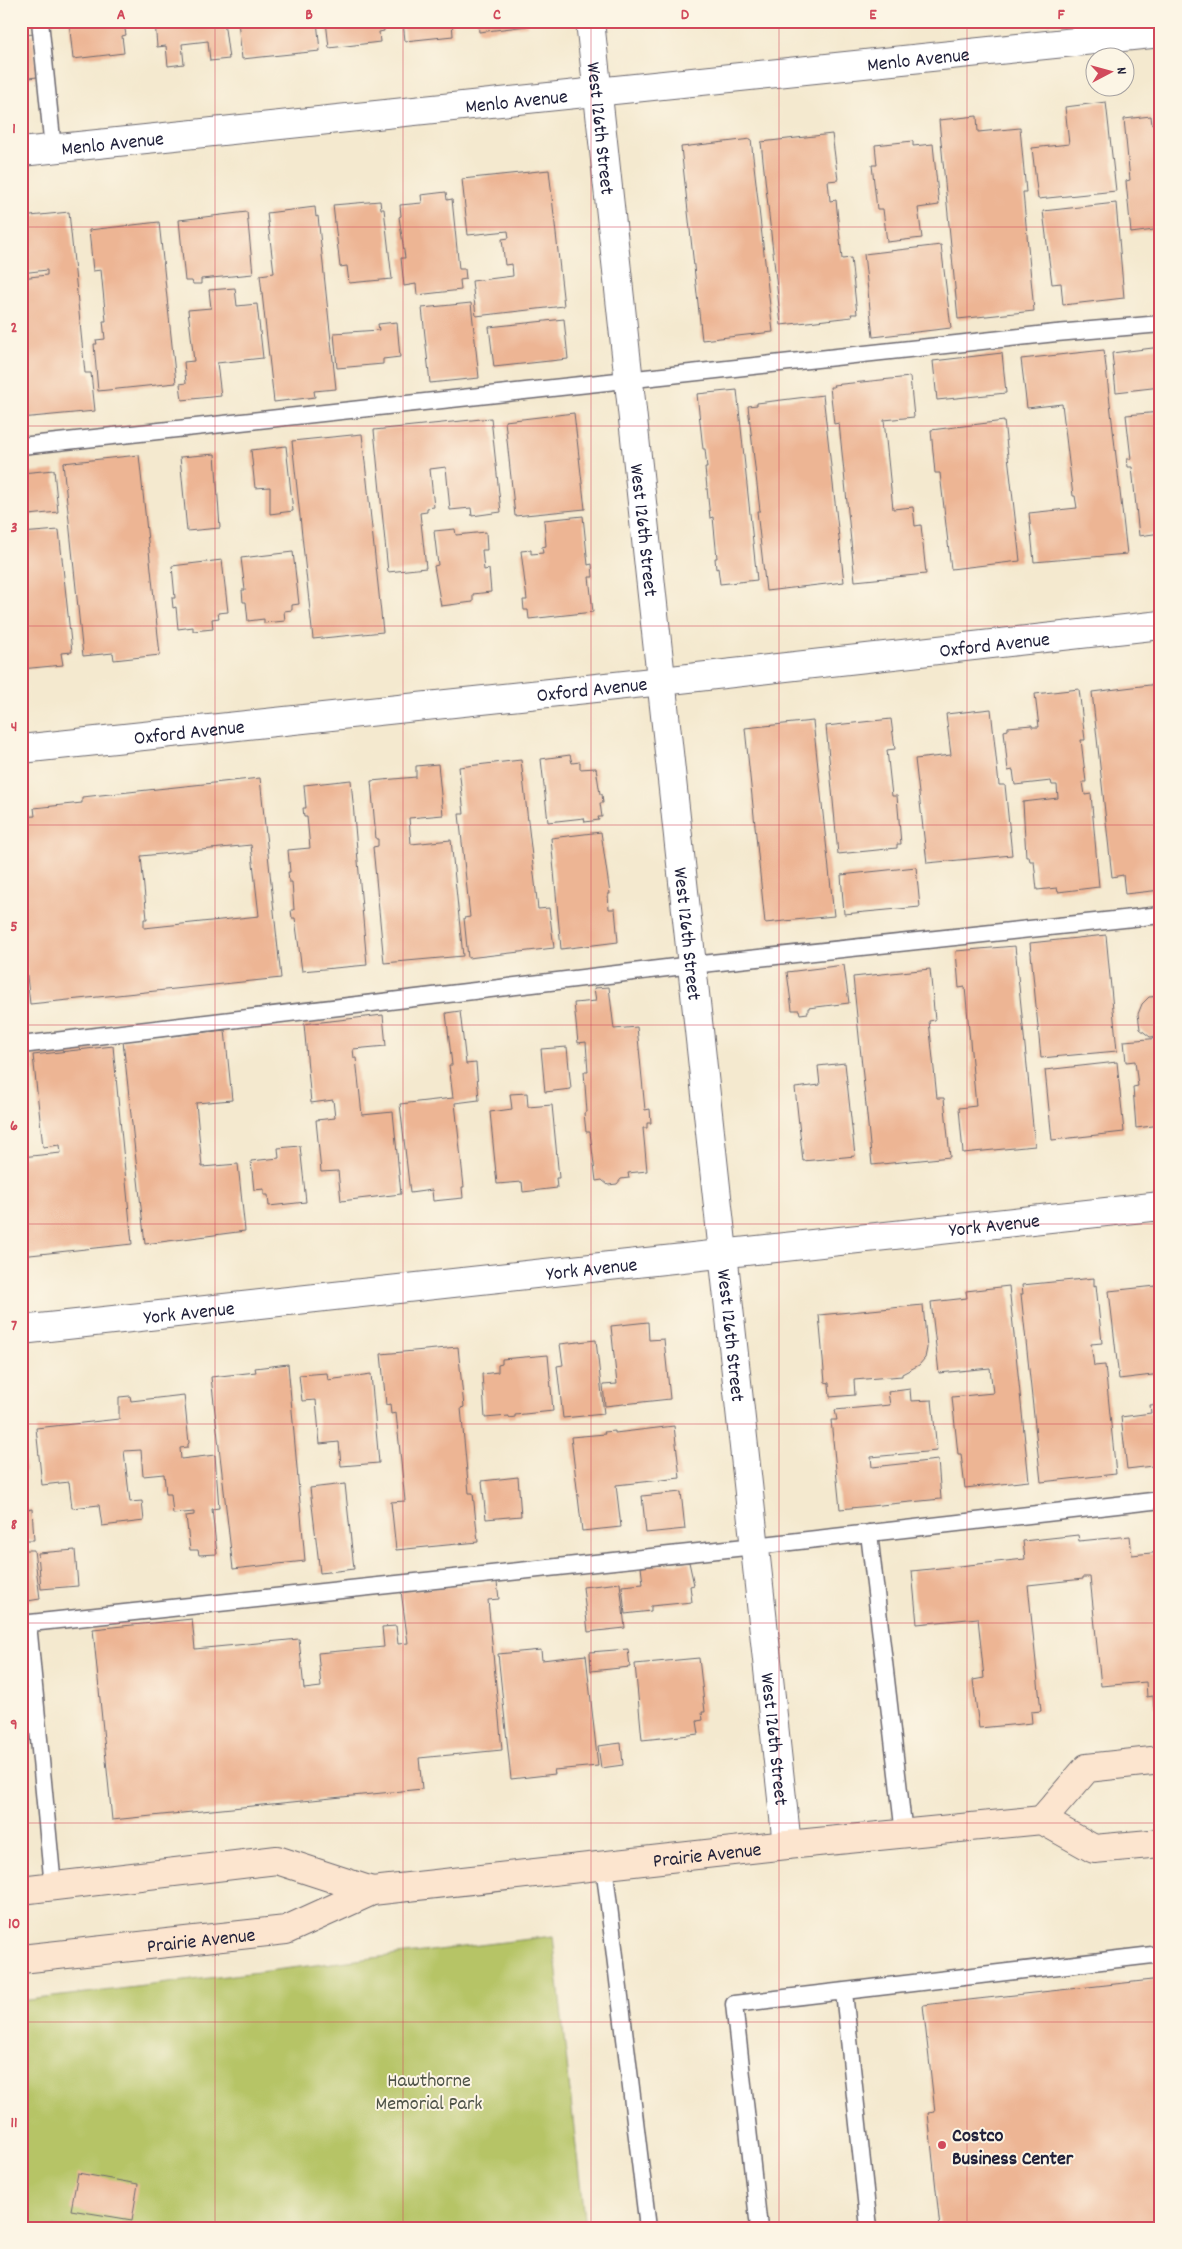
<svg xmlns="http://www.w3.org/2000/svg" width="1182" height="2249" viewBox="0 0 1182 2249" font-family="Dekko,sans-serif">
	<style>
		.green { fill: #b6c466; stroke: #6c7350 }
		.building { fill: #edb594; fill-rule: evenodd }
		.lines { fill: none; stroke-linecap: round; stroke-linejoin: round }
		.lane-casing { stroke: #6c686f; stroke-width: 19 }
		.street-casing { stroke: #6c686f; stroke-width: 30 }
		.secondary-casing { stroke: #6c686f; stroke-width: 30 }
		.lane { stroke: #fff; stroke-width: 16 }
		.street { stroke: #fff; stroke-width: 28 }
		.secondary { stroke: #fce5cf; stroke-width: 28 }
		.grid { fill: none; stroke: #d1495b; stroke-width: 1; stroke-opacity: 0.55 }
		.poi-dot { fill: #d1495b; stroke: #fcf5e5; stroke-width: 2 }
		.labels { text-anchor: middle; stroke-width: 4; stroke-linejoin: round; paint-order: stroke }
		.street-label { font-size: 20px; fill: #22223b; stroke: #fcf5e5 }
		.park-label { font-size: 20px; fill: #4e5348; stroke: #fcf5e5 }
		.poi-label { font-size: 20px; font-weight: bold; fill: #22223b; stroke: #fcf5e5; text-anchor: start }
		.neatline { fill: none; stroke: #d1495b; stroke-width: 2 }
		.grid-label { font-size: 16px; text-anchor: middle; font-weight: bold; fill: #d1495b }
	</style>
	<rect width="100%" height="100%" fill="#fcf5e5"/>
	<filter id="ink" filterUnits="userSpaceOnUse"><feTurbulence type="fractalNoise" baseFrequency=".02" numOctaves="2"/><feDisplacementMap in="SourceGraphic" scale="10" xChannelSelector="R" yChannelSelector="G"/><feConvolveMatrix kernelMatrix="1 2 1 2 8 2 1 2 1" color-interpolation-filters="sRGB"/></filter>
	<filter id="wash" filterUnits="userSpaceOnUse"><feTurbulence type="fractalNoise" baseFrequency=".0096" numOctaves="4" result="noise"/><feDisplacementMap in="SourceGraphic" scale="20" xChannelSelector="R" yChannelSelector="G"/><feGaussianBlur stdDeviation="1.12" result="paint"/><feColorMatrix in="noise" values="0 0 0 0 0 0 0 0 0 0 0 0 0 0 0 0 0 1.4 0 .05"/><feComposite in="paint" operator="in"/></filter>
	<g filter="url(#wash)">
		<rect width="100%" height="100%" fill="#f4e9cf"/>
		<path class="green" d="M 553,1936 L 585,2228 L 21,2228 L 21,2001 Z"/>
		<g id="blocks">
			<path class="building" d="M 69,21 L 120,21 L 121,24 L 124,24 L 126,35 L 122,36 L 124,53 L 73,59 Z
				M 155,21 L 224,21 L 229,59 L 210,61 L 208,41 L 182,44 L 184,64 L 168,66 L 166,46 L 157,47 Z
				M 238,21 L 317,21 L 320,51 L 242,59 Z
				M 326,21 L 383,21 L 384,31 L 379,32 L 380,42 L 329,48 Z
				M 403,21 L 452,21 L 453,36 L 405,41 Z
				M 478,21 L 527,21 L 527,26 L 479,32 Z
				M 33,34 L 37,77 L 21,79 L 21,36 Z
				M 1106,102 L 1116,191 L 1038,199 L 1032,148 L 1069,144 L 1065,107 Z
				M 977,116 L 978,132 L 1020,128 L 1026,192 L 1023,192 L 1034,311 L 958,319 L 939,120 Z
				M 1151,116 L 1152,125 L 1161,124 L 1161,229 L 1131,233 L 1126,181 L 1130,180 L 1124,119 Z
				M 832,134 L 838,180 L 828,181 L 830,201 L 836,200 L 842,259 L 851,258 L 857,314 L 851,314 L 852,317 L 781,325 L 761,142 Z
				M 751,139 L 773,332 L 702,340 L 681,147 Z
				M 913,141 L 913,146 L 933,144 L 939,205 L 918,208 L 922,238 L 887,242 L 883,209 L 877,209 L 872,165 L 877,165 L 875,145 Z
				M 549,170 L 564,306 L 476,316 L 472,281 L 513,276 L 512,264 L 505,265 L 502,239 L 509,238 L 508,231 L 468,235 L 462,179 Z
				M 446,192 L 447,200 L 452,199 L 459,269 L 465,269 L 466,279 L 460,280 L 461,290 L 417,295 L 416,284 L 404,286 L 401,258 L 405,258 L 399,217 L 401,216 L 400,205 L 422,203 L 421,195 Z
				M 380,201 L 381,209 L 384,209 L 392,279 L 349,283 L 347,266 L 340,267 L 333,205 Z
				M 1116,203 L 1124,298 L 1063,305 L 1061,283 L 1052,284 L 1043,211 Z
				M 315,207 L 316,217 L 318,216 L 336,389 L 314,391 L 315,397 L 274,402 L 260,275 L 274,273 L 267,213 Z
				M 69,212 L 85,373 L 91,373 L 95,411 L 21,418 L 21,278 L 47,275 L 47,270 L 21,273 L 21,217 Z
				M 247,212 L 253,274 L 201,279 L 201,284 L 193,284 L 192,281 L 185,281 L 179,220 Z
				M 159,222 L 176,383 L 98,391 L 94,344 L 97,344 L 96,340 L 105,339 L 103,321 L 106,321 L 101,270 L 93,271 L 89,230 Z
				M 941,245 L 951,328 L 873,337 L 864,254 Z
				M 235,288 L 237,306 L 257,304 L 263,358 L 217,363 L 221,396 L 182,400 L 180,384 L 186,383 L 184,362 L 194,361 L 188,310 L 211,308 L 209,290 Z
				M 471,303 L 479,378 L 430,383 L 422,308 Z
				M 564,319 L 568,359 L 494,367 L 489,327 Z
				M 397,322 L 400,357 L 383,359 L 383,364 L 337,368 L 334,333 L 379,330 L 378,324 Z
				M 1161,347 L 1161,387 L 1116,392 L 1112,353 Z
				M 1104,350 L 1127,554 L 1034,562 L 1029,513 L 1077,508 L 1075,496 L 1073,496 L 1062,404 L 1027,408 L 1021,359 Z
				M 1002,353 L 1006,393 L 937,400 L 933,361 Z
				M 910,377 L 914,417 L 884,420 L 893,509 L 913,507 L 915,526 L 921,525 L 926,574 L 855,581 L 839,423 L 834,424 L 830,387 L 834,387 L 833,385 Z
				M 737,390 L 757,580 L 720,584 L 718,568 L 716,569 L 715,558 L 717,558 L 713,517 L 710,518 L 705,468 L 707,468 L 705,449 L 703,449 L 697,394 Z
				M 823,395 L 844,582 L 766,591 L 757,511 L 760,511 L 748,406 L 757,405 L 757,403 Z
				M 1161,412 L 1161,533 L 1139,536 L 1132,467 L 1128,467 L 1127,459 L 1131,459 L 1126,415 Z
				M 574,413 L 585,509 L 515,516 L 505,421 Z
				M 491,418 L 501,512 L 472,516 L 471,508 L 450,510 L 446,467 L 430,469 L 434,507 L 427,508 L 427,512 L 420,513 L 426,568 L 388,572 L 374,430 Z
				M 1004,421 L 1020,561 L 951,569 L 940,473 L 935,473 L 931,430 Z
				M 362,434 L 383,632 L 313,639 L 292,441 Z
				M 286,446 L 293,511 L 270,514 L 270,487 L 255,488 L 251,450 Z
				M 215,454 L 220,528 L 187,531 L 180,457 Z
				M 139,455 L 160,655 L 114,660 L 113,653 L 83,656 L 63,463 Z
				M 54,470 L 58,512 L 29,515 L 30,518 L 21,519 L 21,473 Z
				M 583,516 L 588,565 L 592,564 L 593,577 L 589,577 L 593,612 L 529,619 L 528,610 L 524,610 L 523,600 L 527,600 L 521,551 L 531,550 L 531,554 L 543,553 L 542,547 L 546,546 L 544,520 Z
				M 455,529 L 456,535 L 486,532 L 487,550 L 482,550 L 484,570 L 489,569 L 491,592 L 473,594 L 473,602 L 441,606 L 434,566 L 438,565 L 434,531 Z
				M 59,530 L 72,652 L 61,653 L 63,665 L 21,669 L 21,533 Z
				M 293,552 L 299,604 L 292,605 L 292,610 L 284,611 L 285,621 L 264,623 L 264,619 L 248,621 L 246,602 L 243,602 L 242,590 L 245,590 L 241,558 Z
				M 222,560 L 228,612 L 218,613 L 219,618 L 212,619 L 213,629 L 193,631 L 193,627 L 178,629 L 176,607 L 173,608 L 172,598 L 175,598 L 172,566 Z
				M 1158,684 L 1161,704 L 1161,890 L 1125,894 L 1123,875 L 1112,877 L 1092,692 Z
				M 1079,689 L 1085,740 L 1081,740 L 1086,782 L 1083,782 L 1085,795 L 1091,794 L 1099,887 L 1058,892 L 1057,888 L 1037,890 L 1034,861 L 1030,861 L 1029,857 L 1026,857 L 1023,802 L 1058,798 L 1057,785 L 1052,785 L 1051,781 L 1015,785 L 1013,770 L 1008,771 L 1004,731 L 1008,730 L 1008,727 L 1032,725 L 1032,727 L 1039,727 L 1035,694 Z
				M 991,709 L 999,785 L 1005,785 L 1012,855 L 927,863 L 915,759 L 951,755 L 946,714 Z
				M 891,719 L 895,749 L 887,750 L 892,796 L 897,796 L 901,844 L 897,844 L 897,848 L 838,854 L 826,726 Z
				M 813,721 L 834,916 L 765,923 L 745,728 Z
				M 570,755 L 572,763 L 580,762 L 580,769 L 596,768 L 600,794 L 602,794 L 603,803 L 600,803 L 602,817 L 598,817 L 599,820 L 585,822 L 584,818 L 548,822 L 541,759 Z
				M 521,760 L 538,909 L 549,908 L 554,948 L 468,958 L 464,918 L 470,917 L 459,814 L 464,814 L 459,767 Z
				M 438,764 L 443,815 L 409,818 L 411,844 L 451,840 L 463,956 L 384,963 L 373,847 L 378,846 L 378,839 L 376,839 L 371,781 L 416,777 L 416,766 Z
				M 260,778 L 281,978 L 30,1004 L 21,922 L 21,817 L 35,816 L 34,808 L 82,803 L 82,797 ZM 251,845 L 259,916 L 144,928 L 144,919 L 147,919 L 141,856 Z
				M 351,780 L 367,965 L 302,971 L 295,918 L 292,918 L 291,910 L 294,910 L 292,882 L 289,882 L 288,872 L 290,872 L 288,850 L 310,848 L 307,817 L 304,817 L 303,808 L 306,808 L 304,785 Z
				M 601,832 L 610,894 L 608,894 L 609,909 L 615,909 L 618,942 L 561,949 L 551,838 Z
				M 916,867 L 920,907 L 844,914 L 841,875 Z
				M 1106,935 L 1117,1051 L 1041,1058 L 1030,943 Z
				M 1015,946 L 1035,1146 L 963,1153 L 959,1108 L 976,1106 L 965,987 L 959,988 L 956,951 Z
				M 844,965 L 849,1003 L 808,1008 L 808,1013 L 800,1014 L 799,1010 L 792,1010 L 787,972 Z
				M 930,969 L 935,1020 L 929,1021 L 937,1098 L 944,1098 L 950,1157 L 872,1165 L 853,977 Z
				M 609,987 L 614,1029 L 637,1027 L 645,1110 L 650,1109 L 651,1123 L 647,1123 L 647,1128 L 643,1128 L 647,1171 L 628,1173 L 629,1178 L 621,1179 L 617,1184 L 608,1185 L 602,1180 L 596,1181 L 590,1132 L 586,1132 L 584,1113 L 587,1112 L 584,1072 L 588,1072 L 586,1042 L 578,1043 L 574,1003 L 596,1001 L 594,988 Z
				M 1161,996 L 1161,1036 L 1150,1037 L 1140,1029 L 1138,1014 L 1142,1004 L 1149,997 Z
				M 460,1011 L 466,1064 L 476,1063 L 479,1100 L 455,1103 L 464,1187 L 462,1187 L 463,1198 L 433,1201 L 432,1190 L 410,1193 L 400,1104 L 453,1098 L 449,1065 L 452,1065 L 446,1013 Z
				M 383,1015 L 386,1046 L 353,1049 L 354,1058 L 356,1058 L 362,1115 L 393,1112 L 401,1194 L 341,1201 L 338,1171 L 321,1172 L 316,1120 L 335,1118 L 333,1100 L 311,1103 L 304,1024 Z
				M 225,1030 L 232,1100 L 196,1103 L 202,1167 L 238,1164 L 245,1231 L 145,1244 L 123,1041 Z
				M 1161,1038 L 1161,1125 L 1136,1128 L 1133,1087 L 1138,1086 L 1135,1061 L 1126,1062 L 1124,1041 Z
				M 113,1046 L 132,1244 L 21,1256 L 21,1157 L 61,1153 L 60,1145 L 43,1147 L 33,1055 Z
				M 567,1047 L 571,1089 L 545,1092 L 541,1049 Z
				M 1117,1062 L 1124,1132 L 1052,1140 L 1045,1070 Z
				M 845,1063 L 855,1156 L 803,1161 L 795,1088 L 820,1085 L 818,1066 Z
				M 527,1093 L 528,1107 L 552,1105 L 559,1178 L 556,1178 L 557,1188 L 523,1192 L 522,1182 L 497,1184 L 490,1112 L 512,1109 L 510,1094 Z
				M 300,1146 L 306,1202 L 269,1206 L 268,1195 L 264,1195 L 264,1189 L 254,1190 L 251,1161 L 279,1158 L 278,1148 Z
				M 1094,1278 L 1094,1286 L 1096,1285 L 1102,1343 L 1091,1344 L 1094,1366 L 1105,1365 L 1116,1474 L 1041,1482 L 1021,1294 L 1023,1294 L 1022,1285 Z
				M 1009,1286 L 1029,1481 L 965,1488 L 961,1454 L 958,1454 L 952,1397 L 993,1393 L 990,1368 L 939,1373 L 931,1302 L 967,1298 L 966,1291 Z
				M 1156,1286 L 1161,1334 L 1161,1374 L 1119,1379 L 1109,1291 Z
				M 923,1305 L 927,1348 L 925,1358 L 919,1365 L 902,1374 L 902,1376 L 854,1380 L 855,1395 L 830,1397 L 829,1383 L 825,1382 L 819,1315 Z
				M 648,1322 L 649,1340 L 664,1339 L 670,1399 L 605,1406 L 603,1385 L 617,1384 L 611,1326 Z
				M 596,1340 L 604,1414 L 563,1418 L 557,1366 L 563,1365 L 560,1344 Z
				M 458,1347 L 464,1407 L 461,1408 L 469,1493 L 473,1493 L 478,1542 L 396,1550 L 391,1502 L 405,1501 L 396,1413 L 391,1414 L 390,1404 L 386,1405 L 381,1354 Z
				M 548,1355 L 553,1411 L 515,1415 L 515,1417 L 509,1418 L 509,1416 L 485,1418 L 482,1374 L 498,1372 L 498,1365 L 502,1364 L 502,1359 Z
				M 288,1364 L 305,1561 L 233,1569 L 211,1377 L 256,1372 L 255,1368 Z
				M 327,1373 L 328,1380 L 371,1374 L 379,1463 L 341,1466 L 339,1442 L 320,1444 L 316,1400 L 302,1401 L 299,1375 Z
				M 910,1389 L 911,1401 L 932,1400 L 937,1451 L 871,1457 L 872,1467 L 938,1460 L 941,1499 L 840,1509 L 831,1420 L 837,1420 L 835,1410 L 890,1405 L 888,1392 Z
				M 184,1395 L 189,1443 L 188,1444 L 188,1447 L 180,1448 L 181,1459 L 215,1455 L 219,1508 L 212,1509 L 217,1554 L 199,1555 L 198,1550 L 190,1550 L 186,1516 L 194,1515 L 194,1512 L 173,1514 L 171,1494 L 166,1494 L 164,1474 L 143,1476 L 141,1450 L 124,1451 L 130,1502 L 142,1501 L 144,1521 L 102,1526 L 99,1505 L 72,1508 L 69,1482 L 42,1485 L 36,1428 L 119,1419 L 119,1397 L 130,1396 L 131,1401 Z
				M 1161,1404 L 1161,1465 L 1127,1469 L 1121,1417 L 1151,1413 L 1150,1405 Z
				M 674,1426 L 680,1478 L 616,1485 L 621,1527 L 582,1531 L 571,1437 L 605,1434 L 604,1432 L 615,1431 L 615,1433 Z
				M 21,1446 L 26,1471 L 21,1472 Z
				M 518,1477 L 521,1516 L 486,1519 L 482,1481 Z
				M 345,1484 L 354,1569 L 320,1573 L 310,1488 Z
				M 681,1492 L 685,1529 L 646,1533 L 642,1496 Z
				M 32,1509 L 34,1540 L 24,1540 L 25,1550 L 34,1550 L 40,1599 L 21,1602 L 21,1511 Z
				M 1078,1535 L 1079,1541 L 1130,1536 L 1132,1555 L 1161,1552 L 1161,1707 L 1154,1707 L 1153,1696 L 1147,1697 L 1146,1682 L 1101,1686 L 1090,1577 L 1083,1577 L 1083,1579 L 1028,1585 L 1041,1711 L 1031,1712 L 1032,1723 L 979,1728 L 973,1680 L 984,1678 L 978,1618 L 917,1624 L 912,1571 L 1025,1559 L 1023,1541 Z
				M 75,1550 L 78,1586 L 41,1589 L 38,1553 Z
				M 689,1562 L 694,1585 L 690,1586 L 692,1602 L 651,1606 L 651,1611 L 625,1614 L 622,1586 L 643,1584 L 641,1567 Z
				M 497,1582 L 499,1599 L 488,1600 L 502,1750 L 419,1758 L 422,1789 L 112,1820 L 93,1629 L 192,1619 L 195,1649 L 299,1639 L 304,1689 L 321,1687 L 318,1653 L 384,1647 L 382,1627 L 396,1626 L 398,1644 L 408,1643 L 401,1591 Z
				M 620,1583 L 625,1628 L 588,1632 L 583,1587 Z
				M 628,1649 L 630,1667 L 591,1671 L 590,1652 Z
				M 541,1650 L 542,1660 L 586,1655 L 598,1766 L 554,1770 L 555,1774 L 511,1779 L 498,1654 Z
				M 699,1658 L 705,1712 L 702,1712 L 703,1720 L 697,1721 L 699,1734 L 642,1740 L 635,1664 Z
				M 621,1743 L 623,1765 L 601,1768 L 598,1746 Z
				M 1161,1979 L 1161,2228 L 940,2228 L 928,2113 L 935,2112 L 923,2005 Z
				M 78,2173 L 138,2184 L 132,2220 L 71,2210 Z"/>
		</g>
	</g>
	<g filter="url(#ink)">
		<use href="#blocks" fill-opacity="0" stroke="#6c686f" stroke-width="1"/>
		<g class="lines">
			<defs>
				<path id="lane" d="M 40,21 L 53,149
					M 21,446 L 1056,333 L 1161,324
					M 21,1045 L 692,965 L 1161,915
					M 869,1533 L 904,1834
					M 28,1623 L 53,1887
					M 21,1624 L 755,1546 L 1161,1500
					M 604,1865 L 648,2228
					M 844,1992 L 869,2228
					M 759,2228 L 734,2004 L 1161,1954"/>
				<g id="street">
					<path id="s1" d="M 590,21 L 787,1845"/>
					<path id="s2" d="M 21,152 L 1161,33"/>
					<path id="s3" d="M 21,749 L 662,681 L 1161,625"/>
					<path id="s4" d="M 21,1330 L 1161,1206"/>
				</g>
				<g id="secondary">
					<path d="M 1042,1820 L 1087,1768 L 1161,1760"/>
					<path d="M 21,1890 L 277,1860 L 372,1891"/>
					<path id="s5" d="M 21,1959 L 286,1930 L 372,1891 L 787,1845 L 1042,1820 L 1094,1849 L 1161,1843"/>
				</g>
			</defs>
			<use href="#lane" class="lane-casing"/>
			<use href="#street" class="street-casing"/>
			<use href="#secondary" class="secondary-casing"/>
			<use href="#lane" class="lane"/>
			<use href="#street" class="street"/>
			<use href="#secondary" class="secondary"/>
		</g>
	</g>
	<path class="grid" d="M 215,21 L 215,2228M 403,21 L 403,2228M 591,21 L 591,2228M 779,21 L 779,2228M 967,21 L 967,2228M 21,227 L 1161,227M 21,426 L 1161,426M 21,626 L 1161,626M 21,825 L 1161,825M 21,1025 L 1161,1025M 21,1224 L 1161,1224M 21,1424 L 1161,1424M 21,1623 L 1161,1623M 21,1823 L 1161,1823M 21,2022 L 1161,2022"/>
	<circle class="poi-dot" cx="942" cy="2145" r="5"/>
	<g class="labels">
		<g class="street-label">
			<text dy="7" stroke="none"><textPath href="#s2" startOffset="902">Menlo Avenue</textPath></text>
			<text dy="7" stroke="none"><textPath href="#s2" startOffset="498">Menlo Avenue</textPath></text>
			<text dy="7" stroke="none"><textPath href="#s1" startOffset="108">West 126th Street</textPath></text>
			<text dy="7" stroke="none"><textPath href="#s2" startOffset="92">Menlo Avenue</textPath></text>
			<text dy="7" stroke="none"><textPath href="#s1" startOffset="512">West 126th Street</textPath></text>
			<text dy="7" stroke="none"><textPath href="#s3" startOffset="979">Oxford Avenue</textPath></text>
			<text dy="7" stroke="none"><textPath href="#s3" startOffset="574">Oxford Avenue</textPath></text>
			<text dy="7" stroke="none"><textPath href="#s3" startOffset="169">Oxford Avenue</textPath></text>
			<text dy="7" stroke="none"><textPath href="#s1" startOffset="918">West 126th Street</textPath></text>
			<text dy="7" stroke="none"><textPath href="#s4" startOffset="979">York Avenue</textPath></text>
			<text dy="7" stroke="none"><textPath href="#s4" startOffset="574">York Avenue</textPath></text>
			<text dy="7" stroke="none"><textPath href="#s4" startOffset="169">York Avenue</textPath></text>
			<text dy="7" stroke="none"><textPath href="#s1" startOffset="1322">West 126th Street</textPath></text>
			<text dy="7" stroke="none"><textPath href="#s1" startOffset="1728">West 126th Street</textPath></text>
			<text dy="7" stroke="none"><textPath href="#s5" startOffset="698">Prairie Avenue</textPath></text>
			<text dy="7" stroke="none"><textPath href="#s5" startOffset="181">Prairie Avenue</textPath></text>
		</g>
		<g class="park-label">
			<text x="429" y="2086">Hawthorne<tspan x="429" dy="23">Memorial Park</tspan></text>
		</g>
		<g class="poi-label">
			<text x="952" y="2141">Costco<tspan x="952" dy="23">Business Center</tspan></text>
		</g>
	</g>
	<rect width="1182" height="2249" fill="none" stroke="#fcf5e5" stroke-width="55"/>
	<g transform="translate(1110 72) rotate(84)"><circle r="24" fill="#fcf5e5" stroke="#a5a1a1"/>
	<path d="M0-4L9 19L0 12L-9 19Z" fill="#d1495b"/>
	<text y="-8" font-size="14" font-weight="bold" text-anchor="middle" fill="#22223b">N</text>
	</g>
	<rect x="28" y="28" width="1126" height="2194" class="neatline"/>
	<g class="grid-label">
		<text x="121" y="19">A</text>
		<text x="309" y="19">B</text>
		<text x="497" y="19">C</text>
		<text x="685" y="19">D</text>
		<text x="873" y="19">E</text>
		<text x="1061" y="19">F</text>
		<text x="14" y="133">1</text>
		<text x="14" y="332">2</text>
		<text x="14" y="532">3</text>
		<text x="14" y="731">4</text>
		<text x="14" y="931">5</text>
		<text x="14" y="1130">6</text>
		<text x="14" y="1330">7</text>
		<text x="14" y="1529">8</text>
		<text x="14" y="1729">9</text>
		<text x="14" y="1928">10</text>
		<text x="14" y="2127">11</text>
	</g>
</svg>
